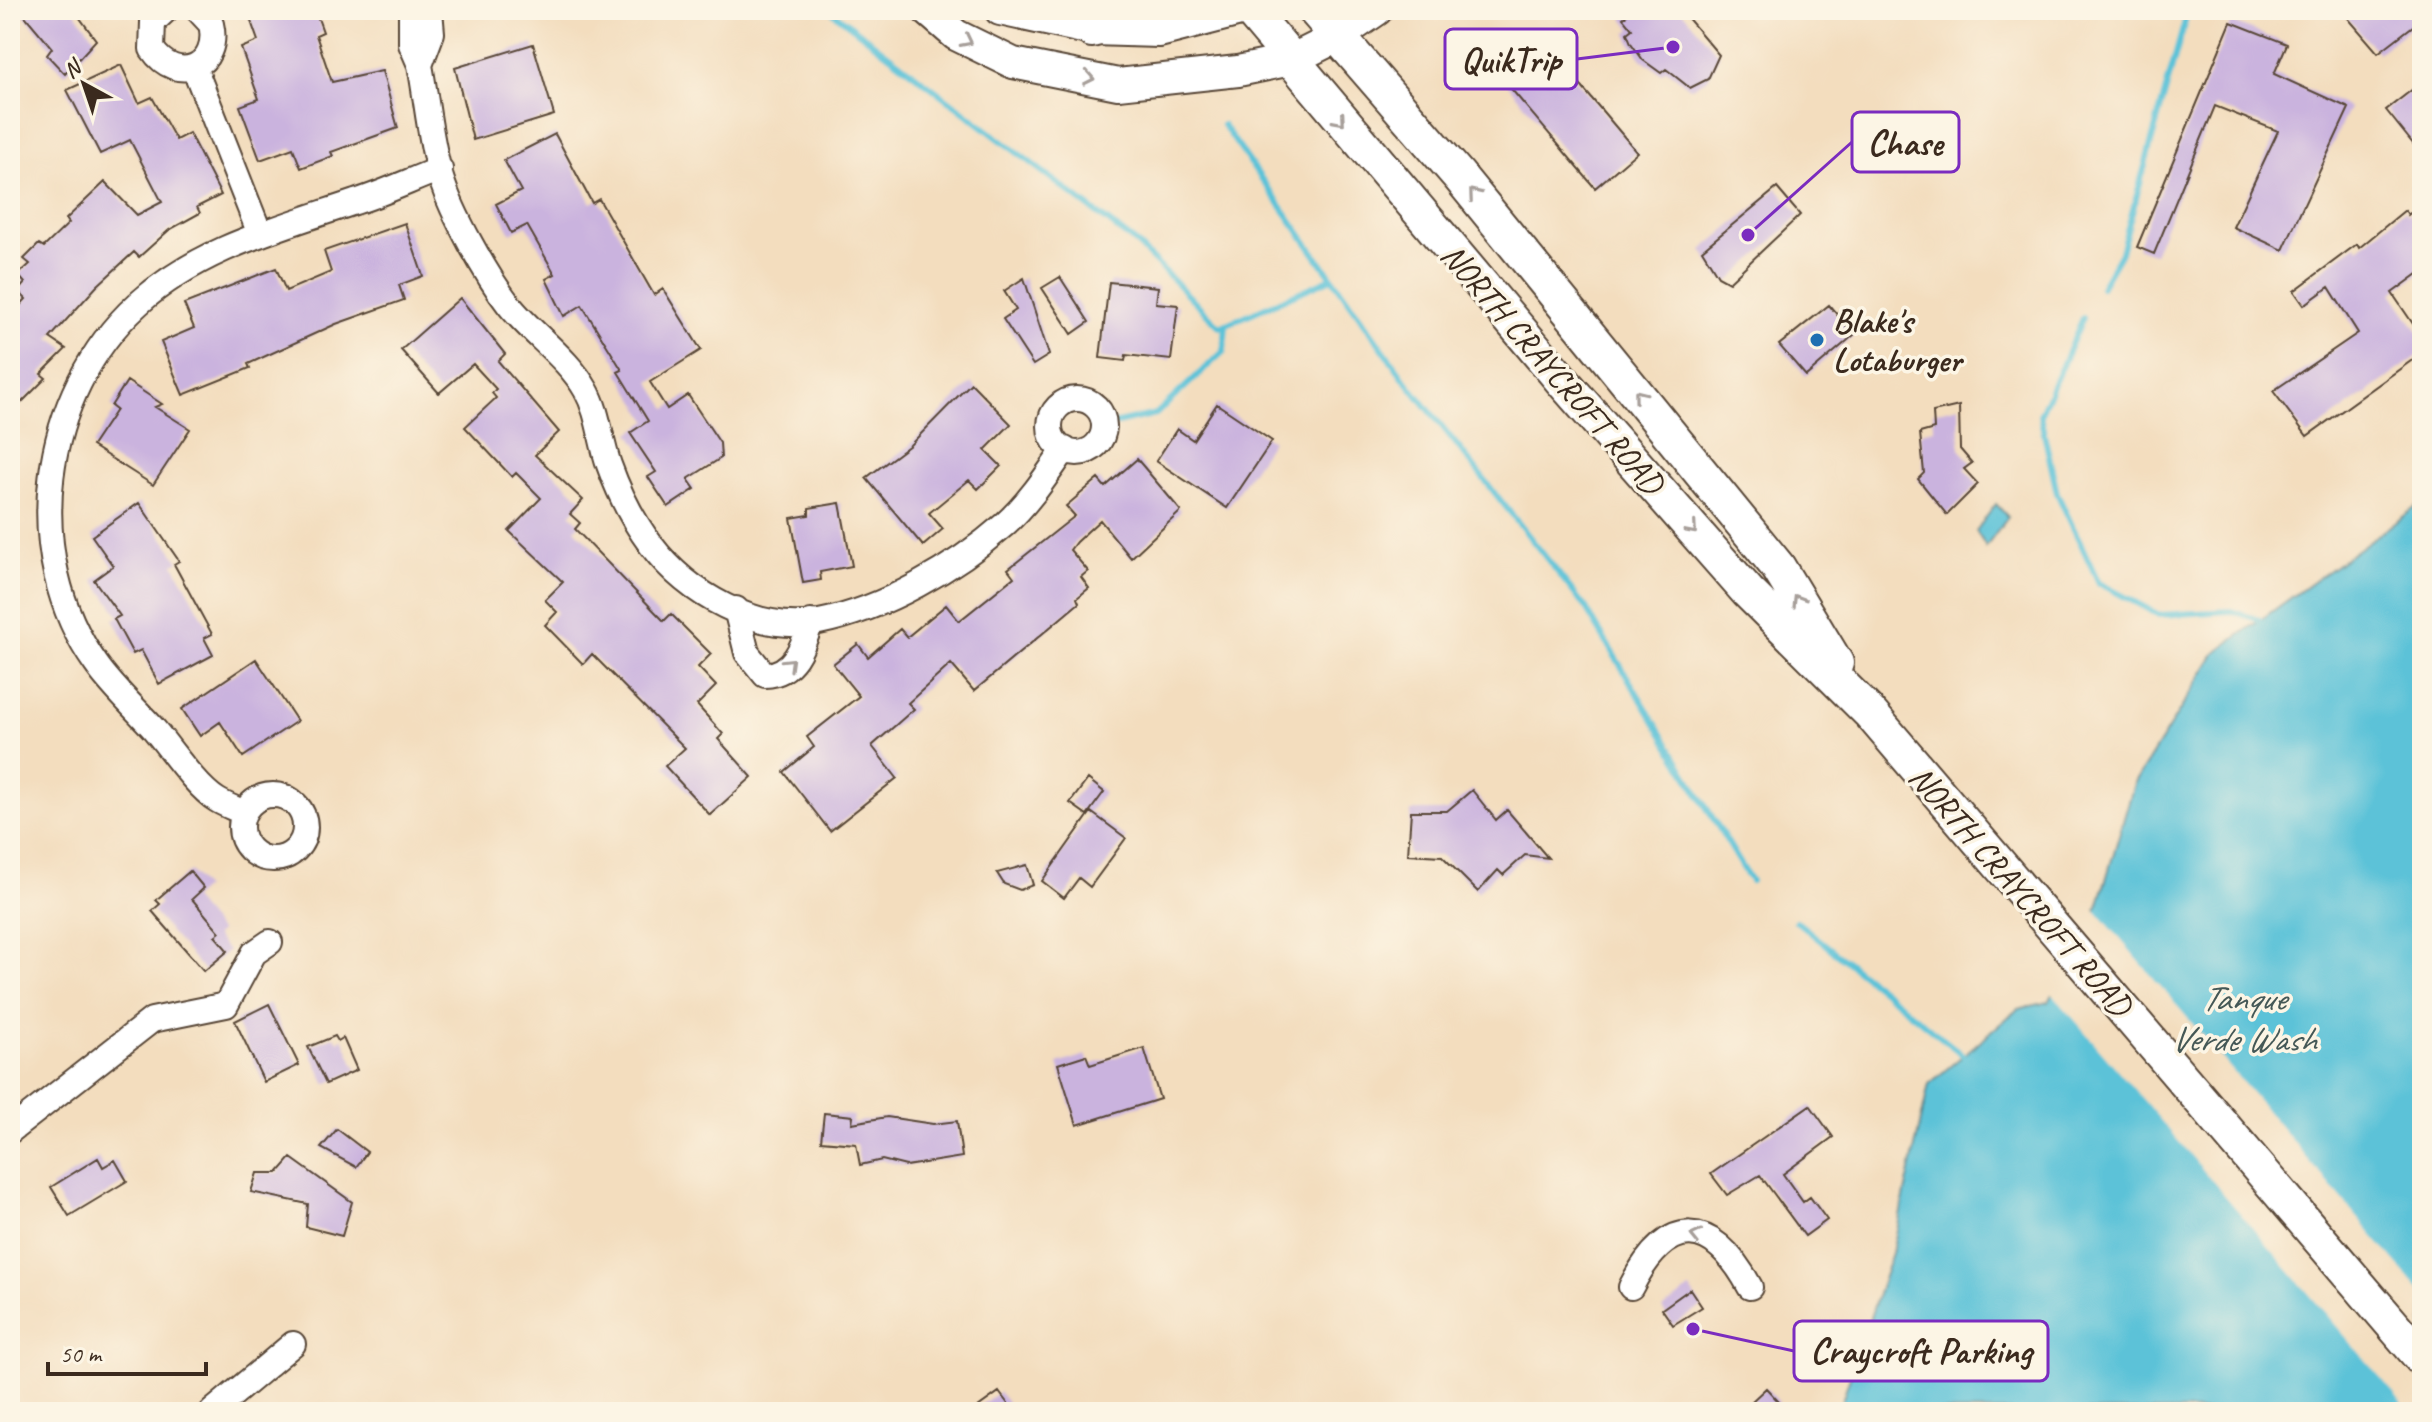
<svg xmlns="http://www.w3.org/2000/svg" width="2432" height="1422" viewBox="0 0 2432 1422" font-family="Caveat,sans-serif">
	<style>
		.water { fill: #5bc2d8; stroke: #4b767b; stroke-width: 2 }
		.pier { fill: #f3ddbe }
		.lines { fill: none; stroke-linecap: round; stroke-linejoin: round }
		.stream { stroke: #5bc2d8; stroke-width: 6 }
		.building { fill: #cab3de }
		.minor-casing { stroke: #574536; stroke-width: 28 }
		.tertiary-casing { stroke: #574536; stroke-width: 34 }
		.secondary-casing { stroke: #574536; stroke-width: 38 }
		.minor { stroke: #fff; stroke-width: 24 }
		.tertiary { stroke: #fff; stroke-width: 30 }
		.secondary { stroke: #fff; stroke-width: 34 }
		.oneway { stroke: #a79f9a }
		.poi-dot { fill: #1f6fb2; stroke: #fcf5e5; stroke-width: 3 }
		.labels { text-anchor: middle; stroke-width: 7; stroke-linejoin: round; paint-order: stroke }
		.poi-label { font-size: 34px; font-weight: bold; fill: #3b2a1e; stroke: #fcf5e5; text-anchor: start }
		.street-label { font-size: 34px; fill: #3b2a1e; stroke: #fcf5e5 }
		.water-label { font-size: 36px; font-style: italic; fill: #455856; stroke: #fcf5e5 }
		.leader { fill: none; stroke: #7b2cbf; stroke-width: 3 }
		.callout-dot { fill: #7b2cbf; stroke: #fcf5e5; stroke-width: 3 }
		.callout { fill: #fcf5e5; stroke: #7b2cbf; stroke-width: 3 }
		.callout-label { font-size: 36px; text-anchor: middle; font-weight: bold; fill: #3b2a1e }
	</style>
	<rect width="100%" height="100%" fill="#fcf5e5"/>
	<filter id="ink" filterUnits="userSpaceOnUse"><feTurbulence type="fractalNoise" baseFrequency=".0125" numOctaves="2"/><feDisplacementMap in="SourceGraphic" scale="16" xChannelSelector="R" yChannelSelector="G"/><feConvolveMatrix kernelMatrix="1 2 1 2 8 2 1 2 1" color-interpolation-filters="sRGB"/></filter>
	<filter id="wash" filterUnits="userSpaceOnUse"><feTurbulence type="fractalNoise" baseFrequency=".006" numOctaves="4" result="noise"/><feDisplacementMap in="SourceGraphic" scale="32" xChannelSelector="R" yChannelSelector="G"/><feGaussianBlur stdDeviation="1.8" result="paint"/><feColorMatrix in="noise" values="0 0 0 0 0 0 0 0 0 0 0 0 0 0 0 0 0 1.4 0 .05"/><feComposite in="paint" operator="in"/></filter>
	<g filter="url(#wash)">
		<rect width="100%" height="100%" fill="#f3ddbe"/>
		<path class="water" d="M 2422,503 L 2422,1410 L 1838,1412 L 1892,1253 L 1929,1084 L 2018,1009 L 2049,1002 L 2099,904 L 2134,784 L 2216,652 Z
			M 1996,504 L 2008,517 L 1986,547 L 1976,531 Z"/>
		<path class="pier" d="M 2093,907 L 2422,1293 L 2422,1412 L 2410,1412 L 2050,991 Z"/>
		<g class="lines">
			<path class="stream" d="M 830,10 L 1136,243 L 1220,327 L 1332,278
				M 1223,125 L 1403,377 L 1585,607 L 1751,881
				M 2101,287 L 2121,252 L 2188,10
				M 2083,318 L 2040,415 L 2057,493 L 2099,583 L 2159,615 L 2232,611 L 2260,620 L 2263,628
				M 1113,424 L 1156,414 L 1224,351 L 1226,324
				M 1796,921 L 1968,1059"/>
		</g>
		<g id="blocks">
			<path class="building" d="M 20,10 L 74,10 L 96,40 L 65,74 L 47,55 L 52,48 Z
				M 247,10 L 315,10 L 323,32 L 316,35 L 332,82 L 382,71 L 398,128 L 331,152 L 333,156 L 301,168 L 293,148 L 260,160 L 240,106 L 259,99 L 241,48 L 258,41 Z
				M 1633,10 L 1681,10 L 1719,55 L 1708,79 L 1690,88 L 1666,69 L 1661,73 L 1643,60 L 1631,43 L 1627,33 L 1632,29 L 1623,18 Z
				M 2341,10 L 2422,10 L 2422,19 L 2378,53 Z
				M 2231,22 L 2287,44 L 2274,74 L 2349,108 L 2283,250 L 2233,227 L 2278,131 L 2215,106 L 2154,254 L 2137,247 Z
				M 1538,35 L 1637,152 L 1595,188 L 1496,71 Z
				M 533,44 L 554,115 L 473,140 L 455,68 Z
				M 121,65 L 139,103 L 152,97 L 176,140 L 189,133 L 221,195 L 197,207 L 200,213 L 169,230 L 139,257 L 134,252 L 97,286 L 50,338 L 66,349 L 41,374 L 46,378 L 10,414 L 10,316 L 26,299 L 18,291 L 25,283 L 18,275 L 30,264 L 24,259 L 39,244 L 44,247 L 69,223 L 66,219 L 105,182 L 137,215 L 162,202 L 130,140 L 100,154 L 67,90 Z
				M 2422,82 L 2422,155 L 2386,110 Z
				M 555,134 L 592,203 L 599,199 L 654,295 L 663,289 L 701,350 L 650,382 L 667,409 L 688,395 L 720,443 L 721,458 L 688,479 L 695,489 L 668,507 L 648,477 L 656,472 L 630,433 L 648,421 L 618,372 L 622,370 L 582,305 L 564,316 L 546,279 L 555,274 L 527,225 L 511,233 L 496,204 L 521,191 L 504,160 Z
				M 1777,188 L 1800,215 L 1729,282 L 1718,276 L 1702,250 Z
				M 2422,203 L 2422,271 L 2392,293 L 2422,337 L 2422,353 L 2307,436 L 2273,391 L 2358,333 L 2329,287 L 2304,305 L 2294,291 L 2357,244 L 2359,248 L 2405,210 L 2408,215 Z
				M 405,223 L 423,276 L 399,285 L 404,300 L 336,324 L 248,364 L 250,368 L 183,395 L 161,342 L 194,328 L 184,304 L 276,268 L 286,291 L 331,272 L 324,251 Z
				M 1060,277 L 1089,322 L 1072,334 L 1042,288 Z
				M 1024,278 L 1049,355 L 1033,365 L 1003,319 L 1016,310 L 1004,291 Z
				M 1109,282 L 1158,287 L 1156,303 L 1178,305 L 1171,360 L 1126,355 L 1125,361 L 1100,358 Z
				M 460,298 L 505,354 L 498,361 L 559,432 L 535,455 L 583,500 L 570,514 L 580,523 L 575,529 L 664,621 L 671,614 L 711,654 L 698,667 L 716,686 L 697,705 L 723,734 L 718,739 L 752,777 L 710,815 L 665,766 L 685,748 L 592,654 L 583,664 L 545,625 L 557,612 L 545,600 L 563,582 L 509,531 L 541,498 L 516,473 L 512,477 L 465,427 L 496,398 L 492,393 L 496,389 L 473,364 L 439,393 L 401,350 Z
				M 1829,305 L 1854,335 L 1806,376 L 1779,345 Z
				M 127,381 L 162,404 L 155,407 L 190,429 L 153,485 L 92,446 L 116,410 L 111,406 Z
				M 971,383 L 1011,424 L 985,450 L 1001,466 L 978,489 L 969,480 L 929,513 L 943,529 L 923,546 L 866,478 L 910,445 Z
				M 1217,404 L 1272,441 L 1227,508 L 1156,461 L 1177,429 L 1193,440 Z
				M 1959,406 L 1960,449 L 1972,463 L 1964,469 L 1978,484 L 1947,515 L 1918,479 L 1924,473 L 1920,433 L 1934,429 L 1933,412 Z
				M 1137,459 L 1181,511 L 1131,558 L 1100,520 L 1076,542 L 1070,550 L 1088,571 L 1081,577 L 1089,588 L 1077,598 L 1079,603 L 974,691 L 951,664 L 908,703 L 914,709 L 872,746 L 897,778 L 830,831 L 784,772 L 814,747 L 807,737 L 859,696 L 833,664 L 858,644 L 868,657 L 900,629 L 907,637 L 946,605 L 959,621 L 1014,577 L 1008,569 L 1075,516 L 1066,506 L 1098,479 L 1105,487 Z
				M 139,503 L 179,561 L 174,564 L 212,634 L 204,638 L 213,655 L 159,684 L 141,650 L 133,654 L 114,619 L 120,616 L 94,580 L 113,566 L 92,536 Z
				M 840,503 L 852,566 L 820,572 L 821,580 L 803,583 L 791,518 L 809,515 L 809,508 Z
				M 256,659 L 297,721 L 243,757 L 220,722 L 200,736 L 182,709 Z
				M 1088,779 L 1104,792 L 1087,815 L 1070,803 Z
				M 1472,790 L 1496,820 L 1507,810 L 1548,858 L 1525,855 L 1503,875 L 1498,870 L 1478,892 L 1442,856 L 1408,854 L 1411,811 L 1447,811 Z
				M 1091,812 L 1126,838 L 1090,887 L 1079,878 L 1064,898 L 1042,881 Z
				M 1027,865 L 1033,885 L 1020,890 L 1004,884 L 997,873 Z
				M 190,871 L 204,888 L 192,899 L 220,932 L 215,936 L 228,951 L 204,971 L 152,911 L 160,904 L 156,900 Z
				M 269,1004 L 299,1065 L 264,1082 L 235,1021 Z
				M 335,1036 L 338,1041 L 343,1038 L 357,1070 L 326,1084 L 308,1047 Z
				M 1144,1048 L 1160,1099 L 1077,1125 L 1058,1064 L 1086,1055 L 1090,1065 Z
				M 1810,1105 L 1833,1137 L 1783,1174 L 1803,1202 L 1810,1197 L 1827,1220 L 1805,1236 L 1760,1175 L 1727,1195 L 1711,1174 Z
				M 824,1113 L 853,1116 L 852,1123 L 887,1117 L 933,1124 L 957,1121 L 962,1157 L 906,1166 L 882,1160 L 860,1165 L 856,1144 L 821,1141 Z
				M 337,1129 L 367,1152 L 356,1167 L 321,1148 Z
				M 98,1158 L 103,1167 L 115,1160 L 127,1181 L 69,1216 L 51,1187 Z
				M 291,1158 L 352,1202 L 342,1236 L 306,1227 L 308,1204 L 251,1192 L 257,1173 L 278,1173 Z
				M 1690,1289 L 1702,1307 L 1673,1325 L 1662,1309 Z
				M 1766,1388 L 1779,1402 L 1768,1412 L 1762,1412 L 1752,1401 Z
				M 999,1392 L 1014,1412 L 971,1412 Z"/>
		</g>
	</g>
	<g filter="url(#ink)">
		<use href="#blocks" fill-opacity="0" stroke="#574536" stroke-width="2"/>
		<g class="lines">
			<defs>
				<path id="minor" d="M 166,10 L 153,22 L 152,49 C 177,86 221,66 211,24 L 198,10
					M 411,10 L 411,44 L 420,65 L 432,33 L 430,10
					M 420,65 C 427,102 430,142 441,178 C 452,214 486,275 509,305 C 532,334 568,358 586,390 C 599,413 600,440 609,465 C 619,493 633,521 651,545 C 687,593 756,634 819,622 C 884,609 955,568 1004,525 C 1028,504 1047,475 1065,449
					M 194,67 L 260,234
					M1050 426a27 27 0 1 1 54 0a27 27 0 1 1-54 0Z
					M 736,609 L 747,653 L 765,675 C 794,674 803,646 811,622
					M241 827a32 32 0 1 1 64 0a32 32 0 1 1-64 0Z
					M 244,813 C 236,809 225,805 217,800 C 196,787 170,748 153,728 C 134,707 112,687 96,664 C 19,556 40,393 138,304 C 198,249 279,228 355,202 C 384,193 411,180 440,169
					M 10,1131 L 152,1020 L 226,1005 L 254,953 L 270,942
					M 1631,1287 C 1668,1214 1712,1217 1750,1287
					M 212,1412 L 293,1344"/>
				<path id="tertiary" d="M 927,10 L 956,35 L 1013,63 L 1118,84 L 1238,71 L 1291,60 L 1339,36 L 1377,10
					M 1000,10 L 1092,30 L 1159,32 L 1244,10"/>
				<path id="secondary" d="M 1250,10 L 1565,384 L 1748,592 L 1870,713 L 2422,1359
					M 1315,10 L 1459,176 L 1778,567 L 1836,663
					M 1092,30 L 1136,10"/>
			</defs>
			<use href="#minor" class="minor-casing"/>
			<use href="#tertiary" class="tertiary-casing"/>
			<use href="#secondary" class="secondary-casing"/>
			<use href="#minor" class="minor"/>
			<use href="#tertiary" class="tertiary"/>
			<use href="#secondary" class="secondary"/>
		</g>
		<defs><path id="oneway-chevron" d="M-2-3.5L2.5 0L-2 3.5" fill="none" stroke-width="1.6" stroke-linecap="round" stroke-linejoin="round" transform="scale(2)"/></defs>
		<g class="oneway">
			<use href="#oneway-chevron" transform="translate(967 41) rotate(27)"/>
			<use href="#oneway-chevron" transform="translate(1089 78) rotate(11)"/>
			<use href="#oneway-chevron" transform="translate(1340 120) rotate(49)"/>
			<use href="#oneway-chevron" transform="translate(1474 194) rotate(-130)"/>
			<use href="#oneway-chevron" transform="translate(1639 395) rotate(-129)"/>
			<use href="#oneway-chevron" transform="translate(1692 529) rotate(49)"/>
			<use href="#oneway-chevron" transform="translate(1798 600) rotate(-121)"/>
			<use href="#oneway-chevron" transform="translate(789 663) rotate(-44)"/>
			<use href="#oneway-chevron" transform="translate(1696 1236) rotate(-167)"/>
		</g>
	</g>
	<circle class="poi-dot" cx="1817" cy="340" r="8"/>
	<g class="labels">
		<g class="poi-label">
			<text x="1833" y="332">Blake's<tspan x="1833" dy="39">Lotaburger</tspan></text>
		</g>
		<g class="street-label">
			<text transform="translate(1553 368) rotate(49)" y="12">NORTH CRAYCROFT ROAD</text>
			<text transform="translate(2021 890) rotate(49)" y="12">NORTH CRAYCROFT ROAD</text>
		</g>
		<g class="water-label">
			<text x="2243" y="1010">Tanque<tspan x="2243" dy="41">Verde Wash</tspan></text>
		</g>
	</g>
	<path class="leader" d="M1673 47L1577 59M1748 235L1852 142M1693 1329L1794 1351"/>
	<g class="callout-dot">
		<circle cx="1673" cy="47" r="8"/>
		<circle cx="1748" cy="235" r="8"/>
		<circle cx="1693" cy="1329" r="8"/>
	</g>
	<g class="callout">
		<rect x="1445" y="29" width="132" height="60" rx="8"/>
		<rect x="1852" y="112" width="107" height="60" rx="8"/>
		<rect x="1794" y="1321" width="254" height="60" rx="8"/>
	</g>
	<g class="callout-label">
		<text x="1511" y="72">QuikTrip</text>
		<text x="1905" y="155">Chase</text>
		<text x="1921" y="1363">Craycroft Parking</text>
	</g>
	<rect width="2432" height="1422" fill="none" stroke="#fcf5e5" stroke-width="40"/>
	<g transform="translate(84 84) rotate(320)" stroke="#fcf5e5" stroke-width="6" paint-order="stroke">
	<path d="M0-6L14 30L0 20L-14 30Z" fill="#3b2a1e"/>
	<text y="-12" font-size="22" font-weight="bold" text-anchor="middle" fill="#3b2a1e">N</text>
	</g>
	<path d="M48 1362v12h158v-12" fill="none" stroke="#3b2a1e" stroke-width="4"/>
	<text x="60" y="1362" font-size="24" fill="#3b2a1e" stroke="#fcf5e5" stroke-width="6" paint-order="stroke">50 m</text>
</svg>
